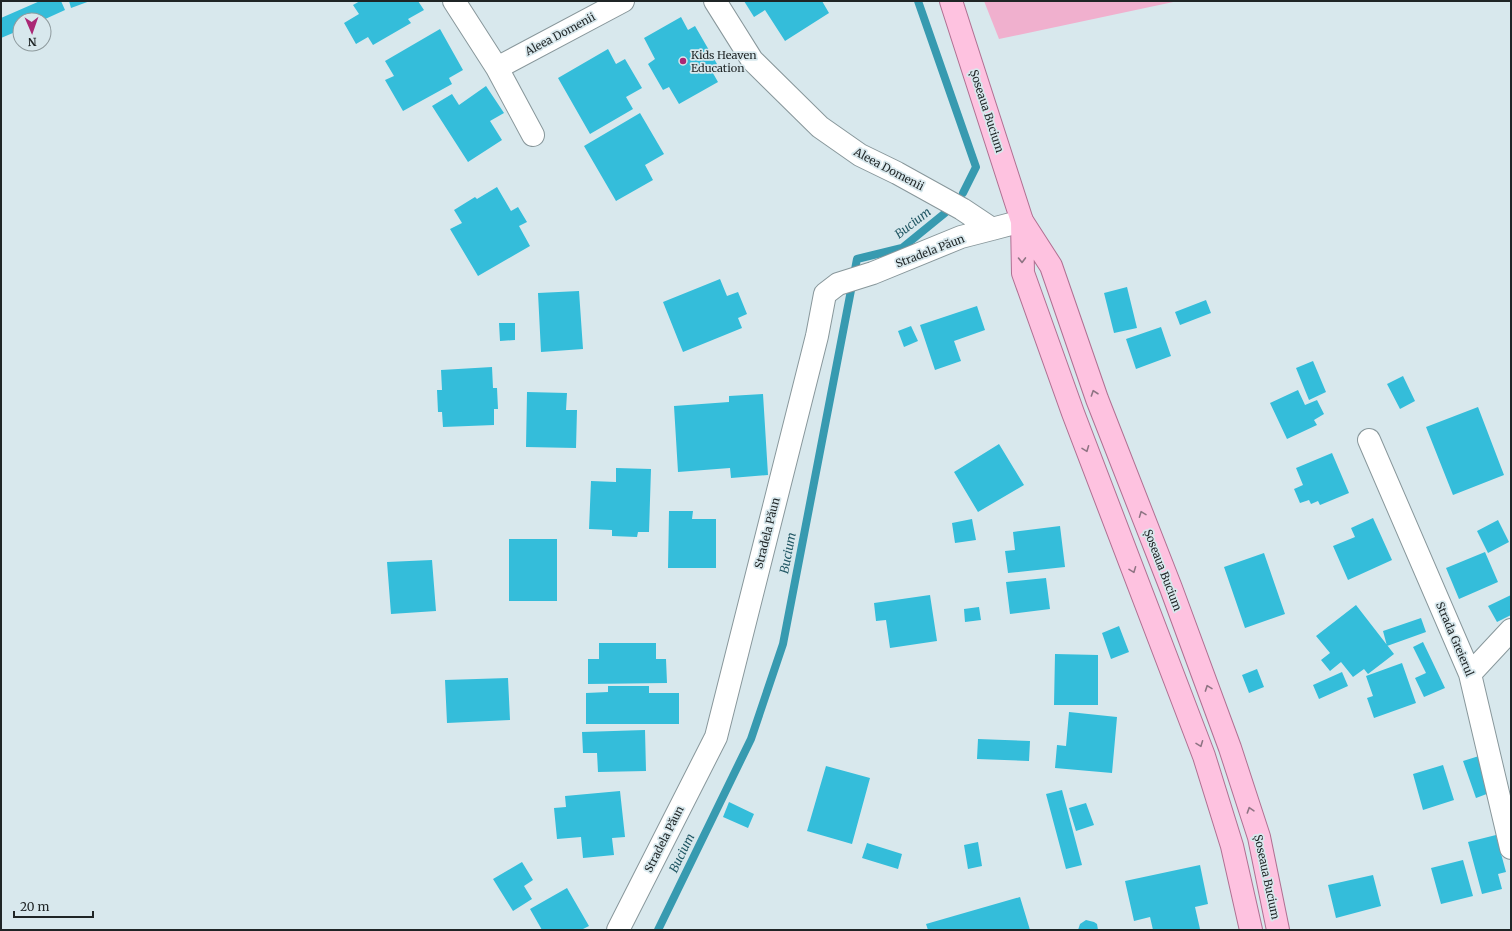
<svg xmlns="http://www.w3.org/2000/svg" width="1512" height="931" viewBox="0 0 1512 931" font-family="Merriweather,serif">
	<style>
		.green { fill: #f0b0ce }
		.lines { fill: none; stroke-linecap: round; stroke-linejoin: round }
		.stream { stroke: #379ab0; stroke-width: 8 }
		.building { fill: #34bdda }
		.minor-casing { stroke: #88979b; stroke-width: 24 }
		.primary-casing { stroke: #b07092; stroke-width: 24 }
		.minor { stroke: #fff; stroke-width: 22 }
		.primary { stroke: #fec2e0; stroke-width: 22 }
		.oneway { stroke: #8e7483 }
		.poi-dot { fill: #aa2875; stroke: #d8e8ed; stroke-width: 1.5 }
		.labels { text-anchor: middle; stroke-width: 3.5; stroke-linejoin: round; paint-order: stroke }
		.street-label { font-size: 11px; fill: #1f2526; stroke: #d8e8ed }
		.poi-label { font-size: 11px; fill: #1f2526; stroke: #d8e8ed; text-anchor: start }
		.water-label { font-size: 12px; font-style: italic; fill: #225865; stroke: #d8e8ed }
	</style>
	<rect width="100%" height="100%" fill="#d8e8ed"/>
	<path class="green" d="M 984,1 L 1178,1 L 999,39 Z"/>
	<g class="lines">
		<path class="stream" d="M 918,1 L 976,167 L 963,193
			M 658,930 L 751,739 L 783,644 L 857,259 L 902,248 L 945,213"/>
	</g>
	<path class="building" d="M 40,1 L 61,1 L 65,10 L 43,20 L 20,20 L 20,30 L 1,38 L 1,18 Z
		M 69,1 L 90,1 L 71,8 Z
		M 360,1 L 418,1 L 424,10 L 408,19 L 411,23 L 373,45 L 368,37 L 356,44 L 344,23 L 359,14 L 353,5 Z
		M 744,1 L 822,1 L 829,13 L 785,41 L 765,10 L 754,17 Z
		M 681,17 L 688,30 L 695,26 L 717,64 L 710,68 L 718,82 L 679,104 L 669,87 L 663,90 L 648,64 L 655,59 L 644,38 Z
		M 440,29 L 463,70 L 449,78 L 452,84 L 403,111 L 385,80 L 394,76 L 385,61 Z
		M 608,49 L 616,64 L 625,59 L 642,88 L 626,97 L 633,109 L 590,134 L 558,78 Z
		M 486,86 L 504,113 L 490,121 L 502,140 L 468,162 L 432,106 L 452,94 L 459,105 Z
		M 640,113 L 664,154 L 645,165 L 653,180 L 616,201 L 584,146 Z
		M 497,187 L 511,211 L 518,207 L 527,222 L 519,226 L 530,246 L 478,276 L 450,229 L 462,223 L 454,210 L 475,197 L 477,199 Z
		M 720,279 L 727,296 L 738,292 L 747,314 L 738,318 L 742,328 L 683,352 L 663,302 Z
		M 1127,287 L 1137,328 L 1114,333 L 1104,293 Z
		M 579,291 L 583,349 L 541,352 L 538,293 Z
		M 1206,300 L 1211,313 L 1180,325 L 1175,312 Z
		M 977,306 L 985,330 L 954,341 L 961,361 L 935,370 L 920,325 Z
		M 499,323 L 515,323 L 515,340 L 500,341 Z
		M 911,326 L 918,341 L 904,347 L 898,331 Z
		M 1161,327 L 1171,356 L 1136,369 L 1126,339 Z
		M 1313,361 L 1326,392 L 1309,400 L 1296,368 Z
		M 492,367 L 493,388 L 497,388 L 498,409 L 494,409 L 494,425 L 443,427 L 442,412 L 438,412 L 437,390 L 442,390 L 441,370 Z
		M 1403,376 L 1415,401 L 1400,409 L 1387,384 Z
		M 1298,390 L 1305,405 L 1317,400 L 1324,414 L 1314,420 L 1317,425 L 1287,439 L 1270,403 Z
		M 527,392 L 567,393 L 566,410 L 577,410 L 576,448 L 526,447 Z
		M 763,394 L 768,475 L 731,478 L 730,468 L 678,472 L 674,406 L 729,402 L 729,396 Z
		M 1478,407 L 1504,475 L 1453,495 L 1426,427 Z
		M 999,444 L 1024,485 L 978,512 L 954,472 Z
		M 1332,453 L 1349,493 L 1320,505 L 1318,501 L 1311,504 L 1309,500 L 1300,503 L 1294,489 L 1303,485 L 1296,468 Z
		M 616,468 L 651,469 L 649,532 L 638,532 L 637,537 L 612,536 L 612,530 L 589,529 L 591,481 L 616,482 Z
		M 669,511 L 693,511 L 692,519 L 716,519 L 716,568 L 668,568 Z
		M 1373,518 L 1392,560 L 1348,580 L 1333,546 L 1355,537 L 1351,528 Z
		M 972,519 L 976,540 L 955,543 L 952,523 Z
		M 1498,520 L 1509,542 L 1488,553 L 1477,531 Z
		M 1060,526 L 1065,567 L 1008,573 L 1005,551 L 1015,550 L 1013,532 Z
		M 509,539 L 557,539 L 557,601 L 509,601 Z
		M 1485,552 L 1498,582 L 1459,599 L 1446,568 Z
		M 1264,553 L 1285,614 L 1245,628 L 1224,567 Z
		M 432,560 L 436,611 L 391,614 L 387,562 Z
		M 1046,578 L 1050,609 L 1010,614 L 1006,582 Z
		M 930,595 L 937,641 L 890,648 L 886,620 L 876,621 L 874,603 Z
		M 1511,595 L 1511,615 L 1497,622 L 1488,606 Z
		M 1356,605 L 1394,654 L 1368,674 L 1364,669 L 1353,677 L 1341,662 L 1330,671 L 1321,660 L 1330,653 L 1316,636 Z
		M 979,607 L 981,620 L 965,622 L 964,609 Z
		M 1421,618 L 1426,632 L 1387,646 L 1383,631 Z
		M 1119,626 L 1129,652 L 1111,659 L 1102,633 Z
		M 1423,642 L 1445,688 L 1424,697 L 1415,678 L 1426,673 L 1413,647 Z
		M 599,643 L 656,643 L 656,659 L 666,659 L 667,683 L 588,684 L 588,659 L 599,659 Z
		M 1055,654 L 1098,655 L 1098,705 L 1054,705 Z
		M 1402,663 L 1416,703 L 1374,718 L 1367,698 L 1373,696 L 1366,676 Z
		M 1257,669 L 1264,687 L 1249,693 L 1242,675 Z
		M 1342,672 L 1348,686 L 1319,699 L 1313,685 Z
		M 508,678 L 510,720 L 447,723 L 445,680 Z
		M 608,686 L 649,686 L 649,693 L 679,693 L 679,724 L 586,724 L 586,693 L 608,692 Z
		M 1069,712 L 1117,717 L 1112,773 L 1055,768 L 1057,745 L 1066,746 Z
		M 645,730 L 646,771 L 598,772 L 597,753 L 583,753 L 582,732 Z
		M 978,739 L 1030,741 L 1029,761 L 977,759 Z
		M 1479,756 L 1492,792 L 1476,798 L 1463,761 Z
		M 1443,765 L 1454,800 L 1423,810 L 1413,774 Z
		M 826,766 L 870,778 L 852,844 L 807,831 Z
		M 1062,790 L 1082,865 L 1066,869 L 1046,794 Z
		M 620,791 L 625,837 L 612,838 L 614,855 L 583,858 L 581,837 L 557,839 L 554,808 L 566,807 L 565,796 Z
		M 729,802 L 754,814 L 748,828 L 723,817 Z
		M 1086,803 L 1094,825 L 1076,831 L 1069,808 Z
		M 1496,835 L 1506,872 L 1498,874 L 1502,889 L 1482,894 L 1468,842 Z
		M 978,842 L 982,866 L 968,869 L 964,845 Z
		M 867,843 L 902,854 L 898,869 L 862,858 Z
		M 1463,860 L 1473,896 L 1441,904 L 1431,868 Z
		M 522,862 L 533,880 L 524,886 L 532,899 L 513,911 L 493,879 Z
		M 1200,865 L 1208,904 L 1195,907 L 1200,929 L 1153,930 L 1150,917 L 1134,921 L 1125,881 Z
		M 1373,875 L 1381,906 L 1336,918 L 1328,885 Z
		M 567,888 L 589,926 L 581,930 L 542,930 L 530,909 Z
		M 1020,897 L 1030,930 L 928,930 L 926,924 Z
		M 1086,920 L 1094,922 L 1097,924 L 1098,930 L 1078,930 L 1080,924 Z"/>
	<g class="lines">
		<defs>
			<path id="minor" d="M 454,1 L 497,68 L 533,135
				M 715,1 L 752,60 L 820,127 L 860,155 L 897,173 L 962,209 L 992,229 L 1022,221
				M 497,68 L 623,1
				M 1369,440 L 1470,674 L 1511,848
				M 1470,674 L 1511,630
				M 618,930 L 716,737 L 817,336 L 825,294 L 838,284 L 873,273 L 961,237 L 992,229"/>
			<path id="primary" d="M 951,1 L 1022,221 L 1051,266 L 1097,399 L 1171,588 L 1230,748 L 1259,837 L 1278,930
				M 1022,221 L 1023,273 L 1073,413 L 1204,756 L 1232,846 L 1251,930"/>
		</defs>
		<use href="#minor" class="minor-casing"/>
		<use href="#primary" class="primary-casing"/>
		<use href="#minor" class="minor"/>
		<use href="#primary" class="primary"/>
	</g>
	<defs><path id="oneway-chevron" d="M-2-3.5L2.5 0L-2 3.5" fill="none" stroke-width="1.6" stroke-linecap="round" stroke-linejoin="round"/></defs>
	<g class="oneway">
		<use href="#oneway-chevron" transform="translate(1022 260) rotate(89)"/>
		<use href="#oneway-chevron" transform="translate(1094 393) rotate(-109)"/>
		<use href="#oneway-chevron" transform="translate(1086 449) rotate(69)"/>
		<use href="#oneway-chevron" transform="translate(1142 514) rotate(-111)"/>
		<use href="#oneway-chevron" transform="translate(1133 570) rotate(69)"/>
		<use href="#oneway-chevron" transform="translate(1208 688) rotate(-110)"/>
		<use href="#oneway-chevron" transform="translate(1200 744) rotate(69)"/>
		<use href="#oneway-chevron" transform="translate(1250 810) rotate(-108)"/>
	</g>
	<circle class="poi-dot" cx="683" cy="61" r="4"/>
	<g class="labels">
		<g class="street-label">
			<text transform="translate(560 34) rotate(-28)" y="4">Aleea Domenii</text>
			<text transform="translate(987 111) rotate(72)" y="4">Șoseaua Bucium</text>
			<text transform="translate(889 169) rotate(28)" y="4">Aleea Domenii</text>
			<text transform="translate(930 251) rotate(-21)" y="4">Stradela Păun</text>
			<text transform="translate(767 533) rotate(-76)" y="4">Stradela Păun</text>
			<text transform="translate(1163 570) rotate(69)" y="4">Șoseaua Bucium</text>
			<text transform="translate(1455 639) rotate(67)" y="4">Strada Greierul</text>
			<text transform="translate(664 839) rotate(-63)" y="4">Stradela Păun</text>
			<text transform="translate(1267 877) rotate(78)" y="4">Șoseaua Bucium</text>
		</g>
		<g class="poi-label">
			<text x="691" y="59">Kids Heaven<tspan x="691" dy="13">Education</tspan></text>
		</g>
		<g class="water-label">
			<text transform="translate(913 223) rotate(-38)" y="4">Bucium</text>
			<text transform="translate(788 553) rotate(-79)" y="4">Bucium</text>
			<text transform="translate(682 853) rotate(-64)" y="4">Bucium</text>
		</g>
	</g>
	<rect width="1512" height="931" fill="none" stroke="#1f2526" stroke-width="4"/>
	<g transform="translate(32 32) rotate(178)"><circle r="19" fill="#d8e8ed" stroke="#8e9a9d"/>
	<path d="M0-3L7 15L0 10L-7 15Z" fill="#aa2875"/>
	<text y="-6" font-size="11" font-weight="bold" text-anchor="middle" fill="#1f2526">N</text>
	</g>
	<path d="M14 911v6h79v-6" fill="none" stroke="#1f2526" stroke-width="2"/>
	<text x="20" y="911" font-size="12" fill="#1f2526" stroke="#d8e8ed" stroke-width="3" paint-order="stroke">20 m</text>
</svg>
